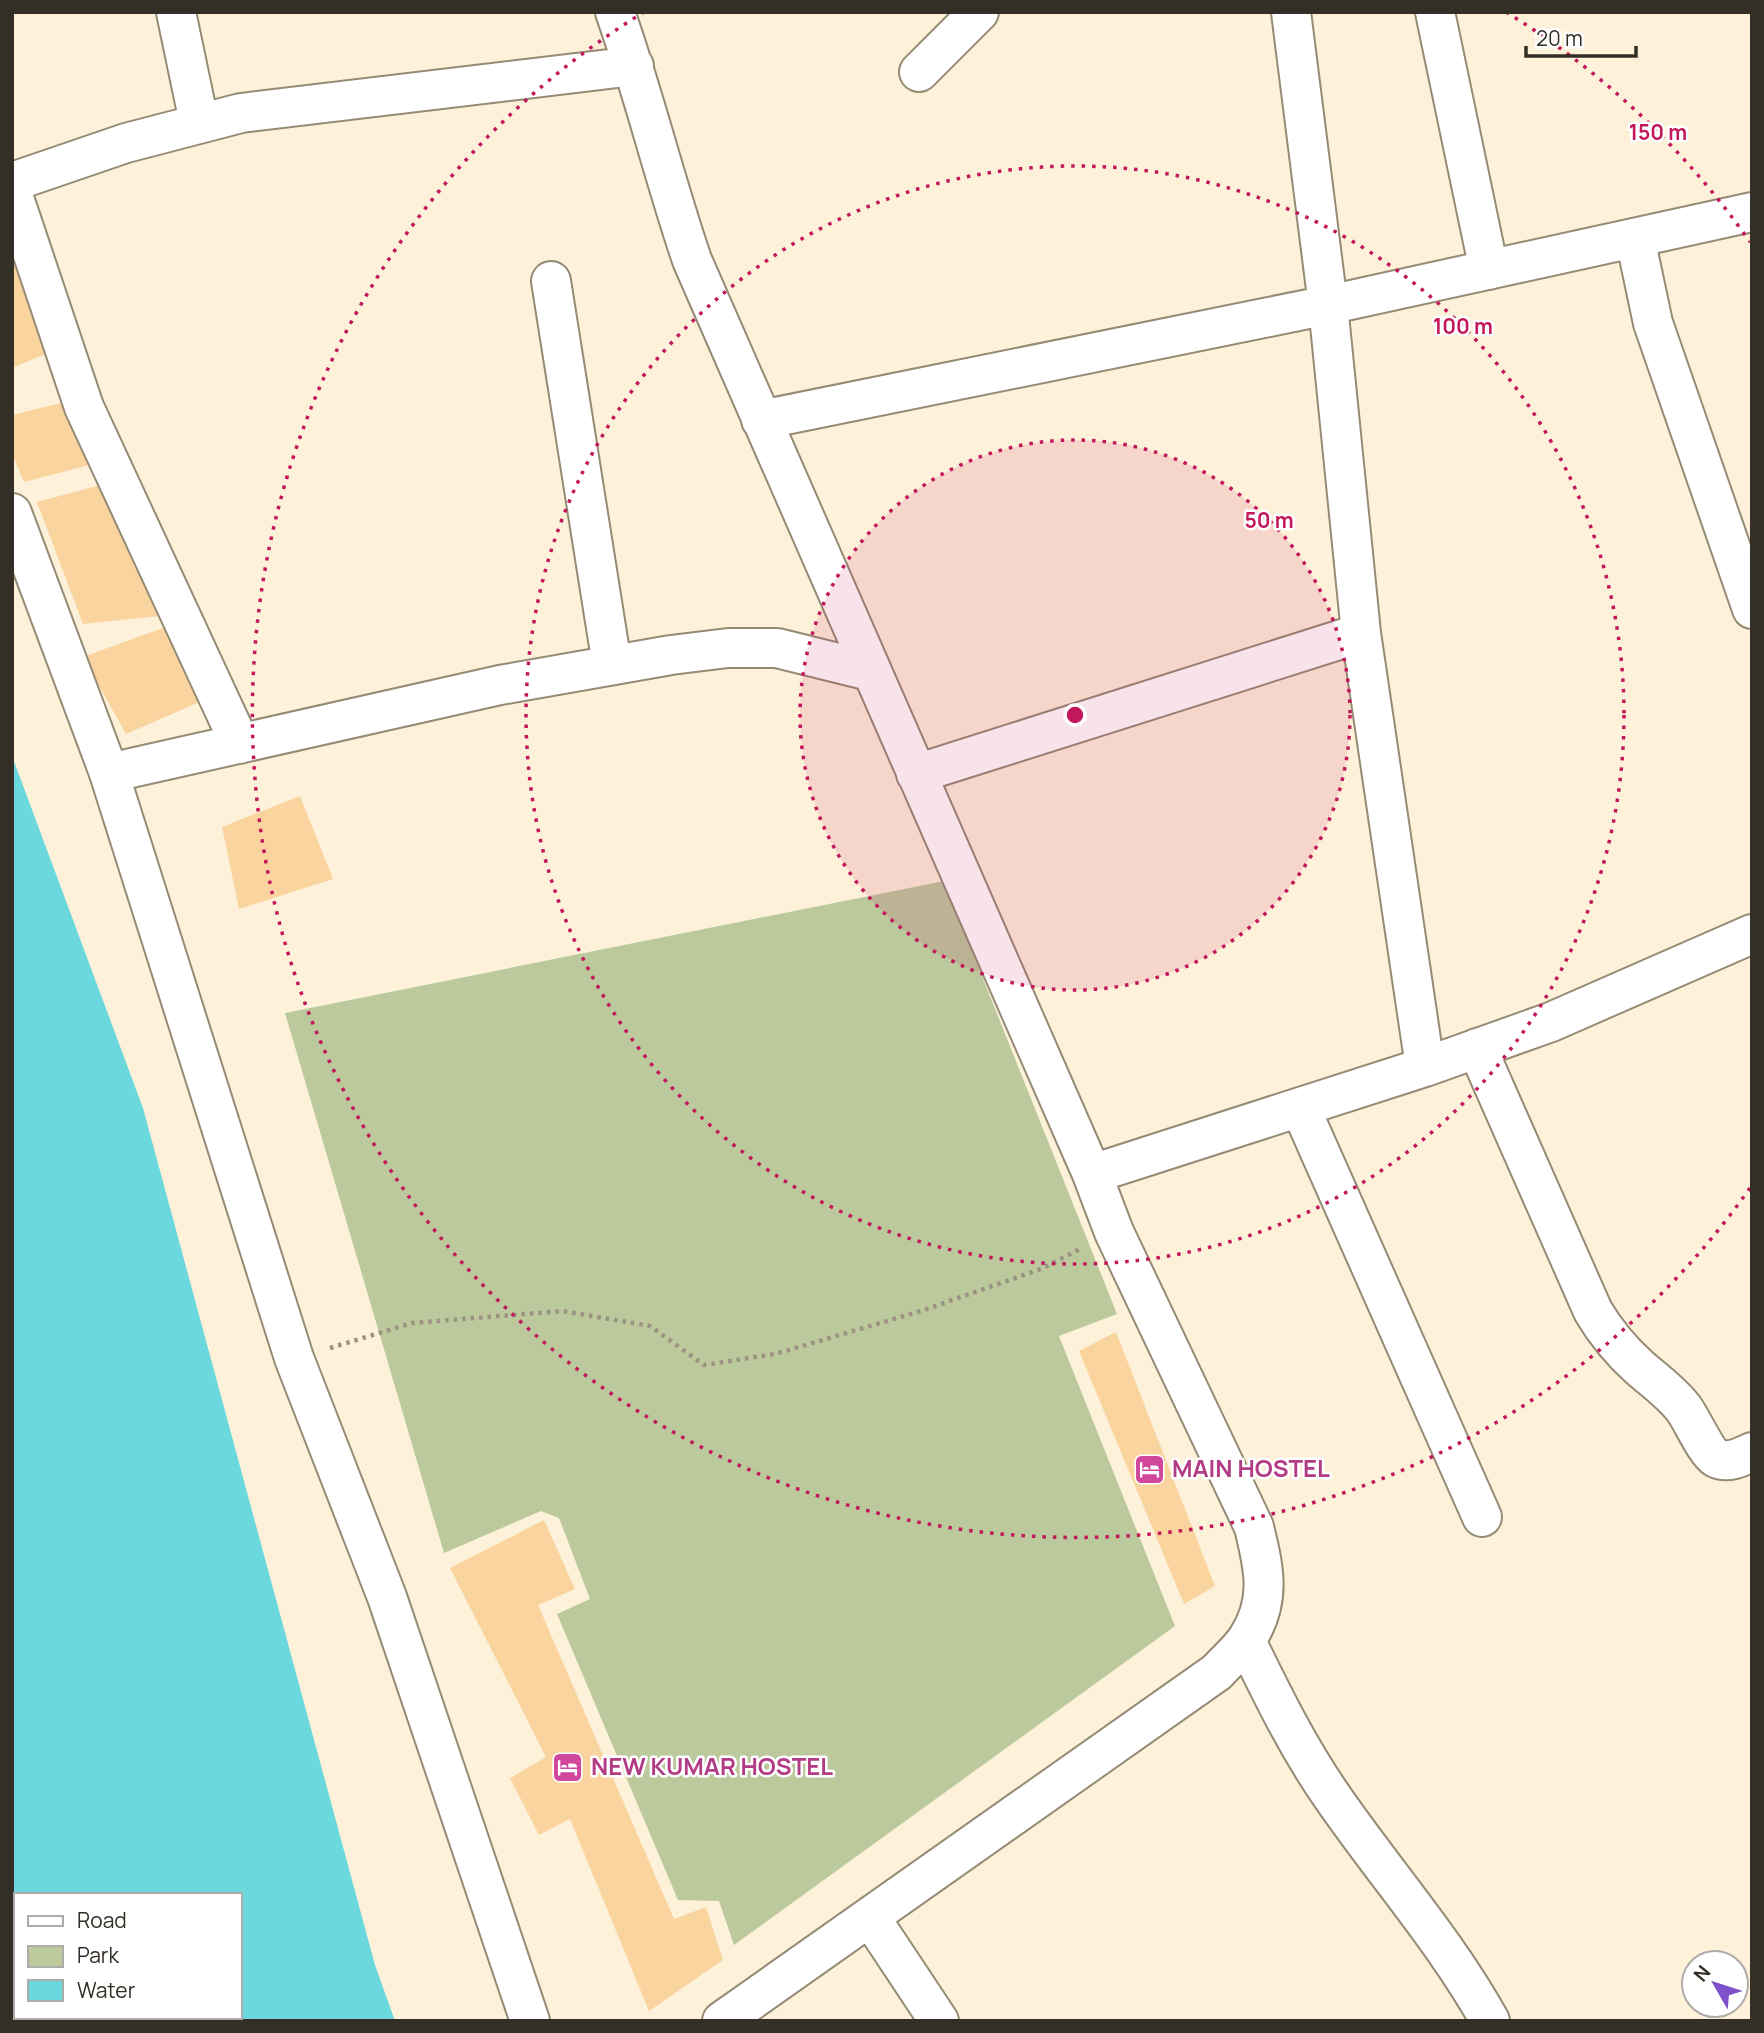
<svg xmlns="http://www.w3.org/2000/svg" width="1764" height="2033" viewBox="0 0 1764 2033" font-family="Manrope,sans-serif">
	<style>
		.green { fill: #bbc99c }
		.water { fill: #6ad8dc; fill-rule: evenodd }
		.building { fill: #fad49e }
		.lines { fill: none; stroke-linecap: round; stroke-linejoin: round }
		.street-casing { stroke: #958b75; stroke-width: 42 }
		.secondary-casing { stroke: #958b75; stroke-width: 42 }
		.path { stroke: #9b9282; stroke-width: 4.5; stroke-dasharray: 3.5 5; stroke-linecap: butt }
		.street { stroke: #fff; stroke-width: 38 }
		.secondary { stroke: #fff; stroke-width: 38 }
		.ring { fill: none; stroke: #c2185b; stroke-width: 3.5; stroke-dasharray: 3.5 7 }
		.labels { text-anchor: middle; stroke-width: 5; stroke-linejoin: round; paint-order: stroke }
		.hotel-label { font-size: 24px; font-weight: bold; fill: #b23c85; stroke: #fff; text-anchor: start }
		.centre { fill: #c2185b; stroke: #fff; stroke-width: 3.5 }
		.ring-label { font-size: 21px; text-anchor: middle; font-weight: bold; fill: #c2185b; stroke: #fff; stroke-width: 5; stroke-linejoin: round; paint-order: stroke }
	</style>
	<rect width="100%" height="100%" fill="#fdf1da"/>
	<path class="green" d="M 944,881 L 1117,1314 L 1059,1336 L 1175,1626 L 734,1945 L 719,1901 L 678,1900 L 557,1614 L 590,1599 L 559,1518 L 541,1511 L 444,1553 L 285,1013 Z"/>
	<path class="water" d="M 12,756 L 143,1108 L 375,1965 L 395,2021 L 12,2021 ZM 16,1895 L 240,1895 L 240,2017 L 16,2017 Z"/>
	<path class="building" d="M 12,246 L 52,351 L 12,368 Z
		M 69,401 L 97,463 L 24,482 L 12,454 L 12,415 Z
		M 112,482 L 169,615 L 83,624 L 37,502 Z
		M 174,624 L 211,697 L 126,734 L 83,657 Z
		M 300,796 L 333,879 L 239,909 L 222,827 Z
		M 1116,1332 L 1215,1586 L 1184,1604 L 1079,1351 Z
		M 544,1520 L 575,1589 L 538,1605 L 674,1919 L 706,1907 L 723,1960 L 649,2011 L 570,1819 L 539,1835 L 510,1778 L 546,1757 L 450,1568 Z"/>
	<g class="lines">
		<defs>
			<path id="street" d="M 176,12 L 199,122
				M 615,12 C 644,94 664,178 692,260 L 1092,1174
				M 1291,12 L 1328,305 L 1361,633 L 1425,1067
				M 1435,12 L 1489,270
				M 919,72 L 979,12
				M 12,182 L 126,143 L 241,113 L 634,66
				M 12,192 L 84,407 L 240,744
				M 1635,238 L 1653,323 L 1752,609
				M 551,281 L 612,665
				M 761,420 L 1328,305 L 1752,212
				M 109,773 L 500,685 L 671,655 L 728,648 L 777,648 L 870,671
				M 916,774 L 1361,633
				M 1477,1048 L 1593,1311 C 1606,1333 1621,1351 1640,1368 C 1655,1381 1672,1393 1684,1409 C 1692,1420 1706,1452 1716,1458 C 1728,1464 1741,1457 1752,1452
				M 1300,1107 L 1482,1517
				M 1246,1641 C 1272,1694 1297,1746 1331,1795 C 1383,1871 1445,1940 1490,2021
				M 870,1917 L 939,2021
				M 722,2021 L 1217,1672 C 1226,1662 1239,1651 1247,1639 C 1272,1601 1264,1568 1254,1527 L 1114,1232 L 1092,1174 L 1425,1067 L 1551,1022 L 1752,934"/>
			<path id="secondary" d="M 12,513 L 109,773 L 294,1358 L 387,1597 L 530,2021"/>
		</defs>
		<use href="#street" class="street-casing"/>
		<use href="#secondary" class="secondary-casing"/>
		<path class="path" d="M 330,1348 L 412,1323 L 563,1311 L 650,1326 L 704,1365 L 775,1354 L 921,1311 L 1041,1269 L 1082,1248"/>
		<use href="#street" class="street"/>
		<use href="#secondary" class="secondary"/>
	</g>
	<circle cx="1075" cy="715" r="275" fill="#c2185b" fill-opacity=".12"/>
	<g class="ring">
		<circle cx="1075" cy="715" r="275"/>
		<circle cx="1075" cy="715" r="549"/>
		<path d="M1750 1188A824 824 0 1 1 644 12M1506 12A824 824 0 0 1 1750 242"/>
	</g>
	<defs>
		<symbol id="hotel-square" viewBox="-11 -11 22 22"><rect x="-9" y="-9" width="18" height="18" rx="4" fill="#d1479c" stroke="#fff"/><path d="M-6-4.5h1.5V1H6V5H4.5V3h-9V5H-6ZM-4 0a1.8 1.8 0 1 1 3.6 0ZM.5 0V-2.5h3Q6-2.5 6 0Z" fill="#fff"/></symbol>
	</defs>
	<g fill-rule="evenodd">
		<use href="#hotel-square" x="1132" y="1452" width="35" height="35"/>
		<use href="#hotel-square" x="550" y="1750" width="35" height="35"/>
	</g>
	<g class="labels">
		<g class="hotel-label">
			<text x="1172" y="1477">MAIN HOSTEL</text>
			<text x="591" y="1775">NEW KUMAR HOSTEL</text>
		</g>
	</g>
	<circle cx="1075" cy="715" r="10" class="centre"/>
	<g class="ring-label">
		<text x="1658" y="140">150 m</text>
		<text x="1463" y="334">100 m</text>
		<text x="1269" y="528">50 m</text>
	</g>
	<rect width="1764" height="2033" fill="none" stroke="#332f26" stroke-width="28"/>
	<rect x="14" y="1893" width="228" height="126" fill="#ffffff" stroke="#adaca8" stroke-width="2"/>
	<rect x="28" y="1916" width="35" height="10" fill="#ffffff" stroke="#adaca8" stroke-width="2"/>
	<text x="77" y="1928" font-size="21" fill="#332f26">Road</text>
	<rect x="28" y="1946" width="35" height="21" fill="#bbc99c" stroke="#adaca8" stroke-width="2"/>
	<text x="77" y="1963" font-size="21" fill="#332f26">Park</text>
	<rect x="28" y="1980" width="35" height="21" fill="#6ad8dc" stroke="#adaca8" stroke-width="2"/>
	<text x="77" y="1998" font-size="21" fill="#332f26">Water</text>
	<g transform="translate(1715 1984) rotate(309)"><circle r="33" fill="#ffffff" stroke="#adaca8" stroke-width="2"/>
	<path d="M0-5L12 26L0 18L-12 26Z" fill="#7f52cb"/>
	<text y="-10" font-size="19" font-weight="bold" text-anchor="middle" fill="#332f26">N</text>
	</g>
	<path d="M1526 46v10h110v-10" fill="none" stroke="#332f26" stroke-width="3.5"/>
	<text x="1536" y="46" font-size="21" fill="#332f26" stroke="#ffffff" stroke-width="5" paint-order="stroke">20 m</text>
</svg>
